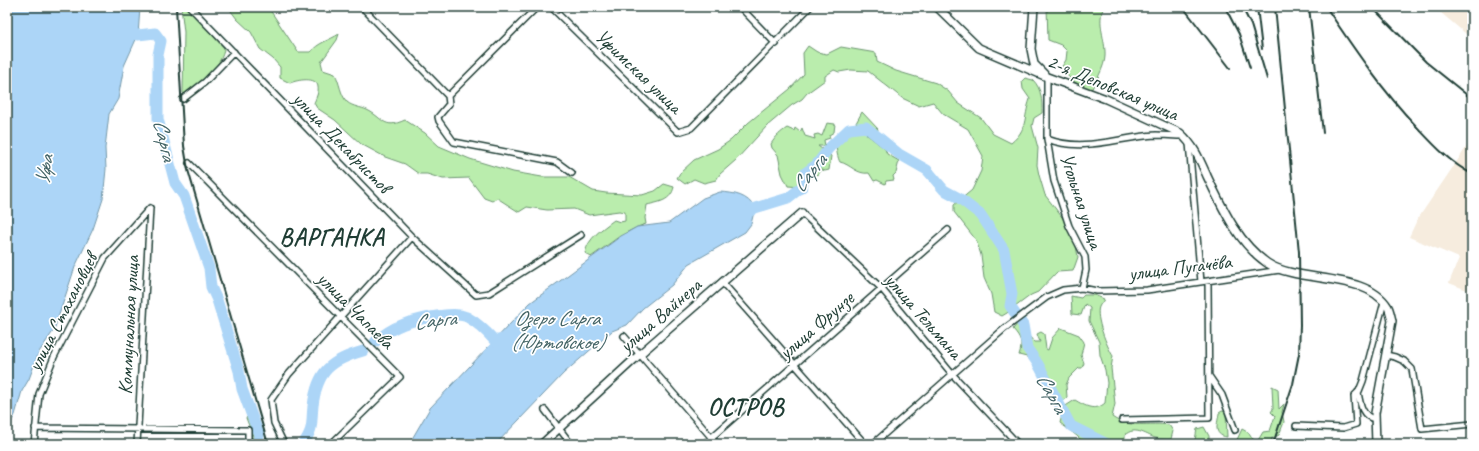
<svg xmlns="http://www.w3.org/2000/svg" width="1479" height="451" viewBox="0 0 1479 451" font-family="Caveat,sans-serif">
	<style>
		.built { fill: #f6ecde }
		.green { fill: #baedad; stroke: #6c9570 }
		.water { fill: #acd5f7; stroke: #7498a9 }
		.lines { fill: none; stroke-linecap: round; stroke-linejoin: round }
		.river { stroke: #acd5f7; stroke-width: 11 }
		.street-casing { stroke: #1f3d34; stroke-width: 8 }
		.secondary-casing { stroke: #1f3d34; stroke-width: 10 }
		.street { stroke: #fff; stroke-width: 5 }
		.secondary { stroke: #fff; stroke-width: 7 }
		.rail { stroke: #1f3d34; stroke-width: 2 }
		.labels { text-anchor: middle; stroke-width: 3.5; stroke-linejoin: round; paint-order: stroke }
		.street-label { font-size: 20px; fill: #1f3d34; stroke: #fff }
		.water-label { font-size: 21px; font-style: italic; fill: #426365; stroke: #fff }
		.district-label { font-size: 24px; font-weight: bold; letter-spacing: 1px; fill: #1f3d34; stroke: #fff }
	</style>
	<rect width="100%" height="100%" fill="#fff"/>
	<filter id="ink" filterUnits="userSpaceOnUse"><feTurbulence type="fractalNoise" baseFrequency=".025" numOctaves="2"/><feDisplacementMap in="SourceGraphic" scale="8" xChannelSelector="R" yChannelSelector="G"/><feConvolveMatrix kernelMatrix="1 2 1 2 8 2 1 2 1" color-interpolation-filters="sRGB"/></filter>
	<g filter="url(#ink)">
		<path class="built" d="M 1434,7 L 1472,7 L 1472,39 Z
			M 1472,139 L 1472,292 L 1449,283 L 1459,258 L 1409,237 L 1417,220 Z
			M 1472,346 L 1472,365 L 1465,362 Z"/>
		<path class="green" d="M 181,7 L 187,7 L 224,48 C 224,64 197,87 186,96 L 183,93 L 184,32 Z
			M 228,7 L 268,7 L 298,52 L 311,52 C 317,43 330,40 339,34 L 337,40 L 321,62 L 323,70 L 335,74 C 340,83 340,94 347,102 C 353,107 361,107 367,110 C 384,118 383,130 405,120 L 425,133 L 439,146 L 470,159 L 513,172 L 542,177 L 569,177 L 593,191 L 606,193 L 642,195 L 655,191 L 664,184 L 674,187 C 671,201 659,202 647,205 L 645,218 L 646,224 L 637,227 L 620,236 L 591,257 L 585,253 C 588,238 602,229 614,220 L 620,222 L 625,221 L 625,212 L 619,211 L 589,215 L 574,209 L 547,210 L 527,207 L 519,212 L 497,198 L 492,201 L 484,198 L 469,178 L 443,179 L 427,174 L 419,174 L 405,164 L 385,157 L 361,144 L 335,120 L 317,108 L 314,103 C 316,98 319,92 318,87 C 317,76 297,80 290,83 L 280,78 L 280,67 L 273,59 L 260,49 L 251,32 L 237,19 Z
			M 1047,7 L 1104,7 C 1096,22 1106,40 1105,56 C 1105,66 1095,84 1089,93 L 1090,91 C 1078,85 1069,79 1061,68 L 1066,60 L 1067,51 L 1061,45 L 1048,40 Z
			M 808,46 L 817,52 L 827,54 L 841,47 L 876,53 L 877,62 L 896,71 L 936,83 L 948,91 L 958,103 L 981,118 L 993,134 L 1011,143 C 1028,129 1023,119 1030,99 L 1023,89 L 1022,81 L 1025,78 L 1033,80 C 1042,89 1042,101 1042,113 L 1034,118 L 1032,126 L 1038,148 L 1037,165 L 1039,175 L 1045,195 L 1065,221 L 1076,246 L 1078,257 L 1073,271 L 1057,272 L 1038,292 L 1031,295 L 1007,313 L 1002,316 L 994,312 L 991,294 L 984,278 L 981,255 L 976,240 L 954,212 L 954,205 L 972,190 L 981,171 L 983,156 L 968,129 L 943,114 L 933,102 L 919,106 L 902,98 L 868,71 L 851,70 L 839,72 L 834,70 L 825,76 L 825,80 L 807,93 L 802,99 L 792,105 L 767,126 L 736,160 L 720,174 L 716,180 L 704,183 L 694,179 L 685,184 L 677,178 L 680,173 L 694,160 L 718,149 L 731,140 L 748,123 L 790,89 L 804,74 L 803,53 Z
			M 862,112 L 878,129 L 876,137 L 869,133 L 866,134 L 885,149 L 887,154 L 899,161 L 896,173 L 893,176 L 894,180 L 886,181 L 885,184 L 877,180 L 874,181 L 869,173 C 857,175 850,164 840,162 C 838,159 836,149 836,145 L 838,142 L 835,138 L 841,132 L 846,136 L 856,128 L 856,123 Z
			M 827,123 L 835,124 L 834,132 L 829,135 L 830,138 L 824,140 L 825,146 L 818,146 L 831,156 L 829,170 L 825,171 L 820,169 L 819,174 L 811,178 L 802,187 L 788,186 L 782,174 L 778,155 L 772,148 L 771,144 C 776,136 781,132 787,128 L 794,131 L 795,128 L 800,132 L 802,128 L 805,136 L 815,139 L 814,135 L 818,134 L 822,136 Z
			M 1084,295 L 1094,295 L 1104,299 C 1103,302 1100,304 1099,307 C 1095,317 1107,347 1113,356 L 1111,368 L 1115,404 L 1112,417 C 1128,429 1150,422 1169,425 L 1173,431 L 1171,439 C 1166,439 1160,439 1155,438 C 1145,434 1134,426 1125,435 L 1125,439 L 1131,444 L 1085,444 L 1077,436 L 1060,423 L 1064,407 L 1075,400 C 1085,406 1095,412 1105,403 L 1107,383 L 1105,370 L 1100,355 L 1099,342 L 1089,321 L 1090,308 L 1085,304 L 1081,315 L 1072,314 L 1071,296 L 1081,298 Z
			M 1018,323 L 1023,325 L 1025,331 L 1034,342 L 1040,342 L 1037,334 L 1041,332 L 1044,334 L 1046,349 L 1048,350 L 1052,338 L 1061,328 L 1079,335 L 1084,342 L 1081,355 L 1084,363 L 1082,368 L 1079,368 L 1069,378 L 1066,385 L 1067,397 L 1060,406 C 1048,400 1049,394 1047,382 L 1039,375 L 1038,370 L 1041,365 L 1038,360 L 1019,355 C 1023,343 1021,338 1013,329 Z
			M 1272,386 L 1278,389 L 1279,409 L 1284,404 L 1282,412 L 1284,422 L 1279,435 L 1271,439 L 1275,444 L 1235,444 L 1242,429 L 1249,433 L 1255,442 L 1257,442 L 1263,432 L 1270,431 L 1275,416 L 1271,412 L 1273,409 Z
			M 1222,411 L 1226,412 L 1227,437 C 1212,435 1218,423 1219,413 Z
			M 251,414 L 255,415 L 253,422 L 259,432 L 257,444 L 252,444 L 253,436 L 246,418 Z
			M 1204,427 L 1209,436 L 1209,444 L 1198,444 L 1195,440 L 1197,429 Z"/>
		<path class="water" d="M 9,7 L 140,8 L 138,35 L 124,66 L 118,99 L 109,114 L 105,148 L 106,169 L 103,199 L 93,229 L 75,267 L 54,330 L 39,352 L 29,379 L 22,391 L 15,415 L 7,429 L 7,17 Z
			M 720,192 C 735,193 747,195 755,208 L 751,224 L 745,232 L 689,264 L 672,285 L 643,308 L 627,325 L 612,331 L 564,373 L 496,444 L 409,444 L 430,408 L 530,303 L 621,236 L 637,227 L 669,223 L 703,198 Z"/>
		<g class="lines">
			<path class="river" d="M 125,32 L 138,35 L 155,33 L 161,41 L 158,55 L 158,119 L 175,183 L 184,196 L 209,268 L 211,287 L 217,300 L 239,371 L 242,389 L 259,435 L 258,444
				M 742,216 L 755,208 L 788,198 L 802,187 L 805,173 L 816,165 L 829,148 L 849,129 L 866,127 L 899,154 L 927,170 L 944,190 L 959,198 L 981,215 L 1004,250 L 1012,294 L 1010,306 L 1023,325 L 1027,348 L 1038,364 L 1071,426 L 1107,444
				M 375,342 C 393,325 413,320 437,316 C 447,315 457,313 467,317 C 478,323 487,332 495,341 L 509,337
				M 303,444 C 314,428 311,425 313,406 C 317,371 331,360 363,351"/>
			<defs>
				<path id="street" d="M 190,7 L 412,237 L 476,295 L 489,293 L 581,235
					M 362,7 L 448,96 L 449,104 L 438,117 L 439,121 L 454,142 L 557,162 L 572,173
					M 551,7 L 678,132 L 691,128 L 810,7
					M 740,7 L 776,44
					M 1047,77 L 1047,139 L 1054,181 L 1069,226 L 1085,257 L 1086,270 L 1082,288
					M 448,96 L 537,7
					M 183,99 L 205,82 L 234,52
					M 1047,139 C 1084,153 1118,137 1156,135 C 1165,135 1174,136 1183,136
					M 1189,143 L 1201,282
					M 189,163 L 400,377 L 331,444
					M 802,213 L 881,288 L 952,374 L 1018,444
					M 722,282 L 865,444
					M 624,336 L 717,444
					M 1386,355 L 1395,357 L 1404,361 L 1412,369 L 1422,429 L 1472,424
					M 1209,376 L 1222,395 L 1235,430
					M 1358,392 C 1360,404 1362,417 1375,419
					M 545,410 L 571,444
					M 1122,420 L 1209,418 L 1208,281
					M 1296,426 L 1343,428 L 1356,424 L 1354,396 L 1359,391 L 1363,381 L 1384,302
					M 35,428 L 248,430 L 248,444
					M 34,444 L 39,394 L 54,357 L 105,258 L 150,208
					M 137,444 L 150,208
					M 284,444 L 274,423 L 271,400 L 289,374 L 412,237
					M 704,444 L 948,230
					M 873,444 L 1004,329 L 1047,297 L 1063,290 L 1082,288 L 1097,291 L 1147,290 L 1280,270"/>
				<path id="secondary" d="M 937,7 L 979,48 L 1047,77 L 1106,99 L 1180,133 C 1194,145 1200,160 1207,176 C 1222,207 1238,243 1267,263 C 1298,284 1366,271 1388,307 C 1390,311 1391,317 1392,321 L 1375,413 L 1376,444
					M 1034,7 L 1031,49 L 1034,64 L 1044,74
					M 542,444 L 640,354 L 802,213"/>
			</defs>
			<use href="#street" class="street-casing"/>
			<use href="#secondary" class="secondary-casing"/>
			<use href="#street" class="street"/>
			<use href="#secondary" class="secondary"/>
			<path class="rail" d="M 176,7 L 184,146 L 188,170 L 268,444
				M 1183,7 L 1230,68
				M 1225,7 L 1239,34 L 1250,68
				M 1242,7 L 1251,25 L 1267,79
				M 1257,7 L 1262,49
				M 1309,7 L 1323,133
				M 1326,7 C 1354,49 1382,90 1417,127 C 1433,144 1450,163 1472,174
				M 1372,7 L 1426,62 L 1472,99
				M 1273,444 L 1293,384 L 1299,354 L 1300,325 L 1299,252 L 1275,7"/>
		</g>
	</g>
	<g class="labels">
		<g class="street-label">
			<text transform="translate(639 71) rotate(44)" y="7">Уфимская улица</text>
			<text transform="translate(1113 87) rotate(23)" y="7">2-я Деповская улица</text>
			<text transform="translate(342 142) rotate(46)" y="7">улица Декабристов</text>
			<text transform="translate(1082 201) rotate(72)" y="7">Угольная улица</text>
			<text transform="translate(1180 267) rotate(-7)" y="7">улица Пугачёва</text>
			<text transform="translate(356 310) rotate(45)" y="7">улица Чапаева</text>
			<text transform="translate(62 312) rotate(-63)" y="7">улица Стахановцев</text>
			<text transform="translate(660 315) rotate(-41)" y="7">улица Вайнера</text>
			<text transform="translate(924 316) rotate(49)" y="7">улица Тельмана</text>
			<text transform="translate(128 325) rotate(-87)" y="7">Коммунальная улица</text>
			<text transform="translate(816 325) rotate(-41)" y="7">улица Фрунзе</text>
		</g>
		<g class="water-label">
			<text transform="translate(165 140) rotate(77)" y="7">Сарга</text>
			<text transform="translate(44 170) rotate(-81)" y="7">Уфа</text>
			<text transform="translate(809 173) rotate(-51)" y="7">Сарга</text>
			<text x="557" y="325">Озеро Сарга<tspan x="557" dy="24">(Юртовское)</tspan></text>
			<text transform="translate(435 320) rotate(-6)" y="7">Сарга</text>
			<text transform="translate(1052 393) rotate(61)" y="7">Сарга</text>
		</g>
		<g class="district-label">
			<text x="332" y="245">ВАРГАНКА</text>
			<text x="746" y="415">ОСТРОВ</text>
		</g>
	</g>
	<rect width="1479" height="451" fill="none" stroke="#fff" stroke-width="24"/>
	<rect x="12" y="12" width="1455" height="427" fill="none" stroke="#1f3d34" stroke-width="1.5" filter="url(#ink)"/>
</svg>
